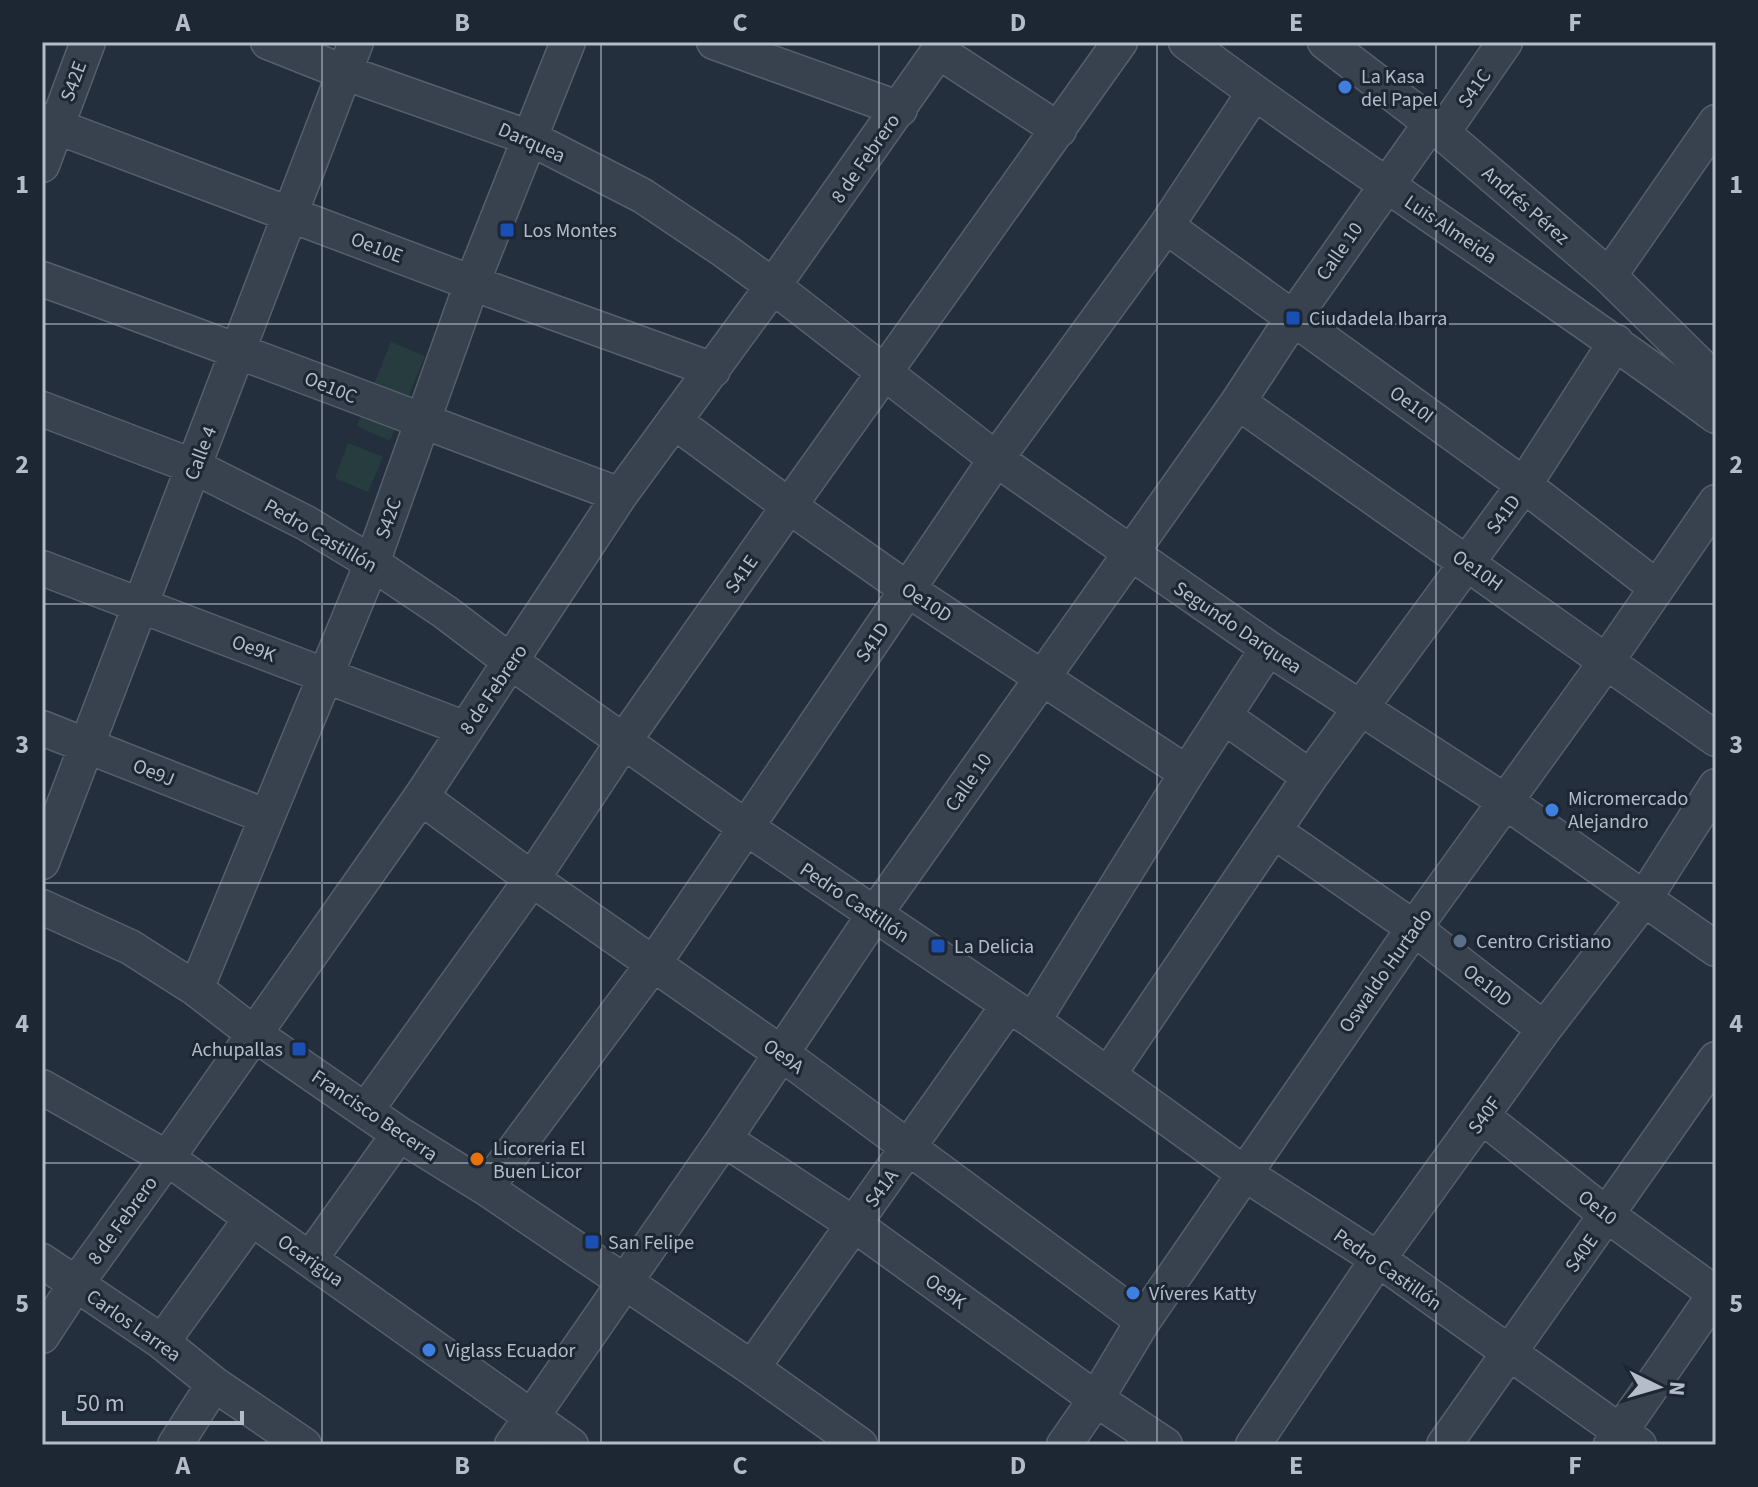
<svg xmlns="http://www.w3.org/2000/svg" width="1758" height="1487" viewBox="0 0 1758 1487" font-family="'Source Sans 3',sans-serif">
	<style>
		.green { fill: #263c3f }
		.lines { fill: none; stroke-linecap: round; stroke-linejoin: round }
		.minor-casing { stroke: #565f6c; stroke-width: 37 }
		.minor { stroke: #38414e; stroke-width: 34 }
		.grid { fill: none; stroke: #b4bcc9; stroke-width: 2; stroke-opacity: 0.55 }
		.shop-dot { fill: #3f7fe0; stroke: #1d2633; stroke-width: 3 }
		.transit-dot { fill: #1a4fb4; stroke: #1d2633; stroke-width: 3 }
		.service-dot { fill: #5c6f8a; stroke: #1d2633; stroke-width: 3 }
		.food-dot { fill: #e8710a; stroke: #1d2633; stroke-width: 3 }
		.labels { text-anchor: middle; stroke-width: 6; stroke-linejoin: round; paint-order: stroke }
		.poi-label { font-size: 20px; fill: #b4bcc9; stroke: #1d2633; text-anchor: start }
		.street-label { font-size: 20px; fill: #b4bcc9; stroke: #1d2633 }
		.neatline { fill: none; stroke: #b4bcc9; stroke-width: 3 }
		.grid-label { font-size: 26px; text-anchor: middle; font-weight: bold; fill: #b4bcc9 }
	</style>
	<rect width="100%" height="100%" fill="#242f3e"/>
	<path class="green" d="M 391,342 L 425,356 L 390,441 L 357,426 Z
		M 348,443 L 383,457 L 368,492 L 335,478 Z"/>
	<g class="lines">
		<defs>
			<path id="minor" d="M 268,42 L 346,73 L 530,138 L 643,196 L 725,251 L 773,286 L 996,459 L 1268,648 L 1506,802 L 1716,949
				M 714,42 L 900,109
				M 1186,42 C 1359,171 1542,287 1716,416
				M 1325,42 L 1431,123 L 1609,276 L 1716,381
				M 938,51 L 1059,130
				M 42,121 L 472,283 L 713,370
				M 1442,133 L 1505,42
				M 42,165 L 88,42
				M 1166,226 L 1524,485 L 1656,587
				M 1609,276 L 1716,122
				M 42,279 C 236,349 427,423 620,495
				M 1238,402 L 1716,739
				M 42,409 L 195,467 L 306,523 L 372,563 L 445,612 L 511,662 L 747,828 L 1033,1021 L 1245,1174 L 1378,1259 L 1639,1445
				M 674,421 L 789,506 L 907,589 L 1187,773
				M 42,568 L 466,729
				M 1225,717 L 1310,777
				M 42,728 L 265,816
				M 421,797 L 532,879 L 781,1053 L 1143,1321
				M 1274,831 L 1414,928 L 1544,1029
				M 42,862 L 356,42
				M 42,907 L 130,947 L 196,989 L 253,1033 L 399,1134 L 486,1188 L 752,1368 L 860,1445
				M 196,989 L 372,563 L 472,283 L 568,42
				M 1033,1021 L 1187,773 L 1268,648
				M 1108,1075 L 1310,777 L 1524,485 L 1616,342
				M 42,1087 L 167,1158 L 571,1445
				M 366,1110 L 532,879 L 623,742 L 789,506 L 1120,42
				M 1483,1117 L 1607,1215 L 1716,1294
				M 724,1139 L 855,1225 L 1096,1399 L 1165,1445
				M 486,1188 L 654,963 L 996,459 L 1166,226 L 1254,93
				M 310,1259 L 399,1134
				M 42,1261 L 162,1342 L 214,1384 L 304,1445
				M 42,1336 L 76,1284 L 167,1158 L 421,797 L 620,495 L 773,286 L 945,42
				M 162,1342 L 251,1219
				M 752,1368 L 1008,1006
				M 175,1445 L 214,1384
				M 512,1445 L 724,1139 L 874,915 L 1238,402 L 1293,318 L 1431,123
				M 1064,1445 L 1096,1399 L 1143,1321 L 1414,928 L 1606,662 L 1716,502
				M 1253,1445 L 1378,1259 L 1544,1029 L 1644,899 L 1716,786
				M 1444,1445 L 1716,1059
				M 1611,1445 L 1716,1293"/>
		</defs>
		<use href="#minor" class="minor-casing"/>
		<use href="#minor" class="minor"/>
	</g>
	<path class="grid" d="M 322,42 L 322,1445M 601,42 L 601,1445M 879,42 L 879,1445M 1157,42 L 1157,1445M 1436,42 L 1436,1445M 42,324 L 1716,324M 42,604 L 1716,604M 42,883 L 1716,883M 42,1163 L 1716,1163"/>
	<g class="shop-dot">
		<circle cx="1345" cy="87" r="8"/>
		<circle cx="1552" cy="810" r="8"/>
		<circle cx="1133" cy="1293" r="8"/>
		<circle cx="429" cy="1350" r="8"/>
	</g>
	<g class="transit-dot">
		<rect x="499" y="222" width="16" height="16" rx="4"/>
		<rect x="1285" y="310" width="16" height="16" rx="4"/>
		<rect x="930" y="938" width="16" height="16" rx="4"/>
		<rect x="291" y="1041" width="16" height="16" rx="4"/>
		<rect x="584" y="1234" width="16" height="16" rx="4"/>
	</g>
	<circle class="service-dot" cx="1460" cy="941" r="8"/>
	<circle class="food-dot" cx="477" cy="1159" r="8"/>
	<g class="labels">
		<g class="poi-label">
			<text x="1361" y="83">La Kasa<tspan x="1361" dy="23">del Papel</tspan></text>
			<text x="523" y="237">Los Montes</text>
			<text x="1309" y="325">Ciudadela Ibarra</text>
			<text x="1568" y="805">Micromercado<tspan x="1568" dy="23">Alejandro</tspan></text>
			<text x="1476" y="948">Centro Cristiano</text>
			<text x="954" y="953">La Delicia</text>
			<text x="283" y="1056" text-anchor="end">Achupallas</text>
			<text x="493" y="1155">Licoreria El<tspan x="493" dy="23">Buen Licor</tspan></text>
			<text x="608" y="1249">San Felipe</text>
			<text x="1149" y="1300">Víveres Katty</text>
			<text x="445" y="1357">Viglass Ecuador</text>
		</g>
		<g class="street-label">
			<text transform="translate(73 81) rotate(-70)" y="7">S42E</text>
			<text transform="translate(1474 88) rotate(-55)" y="7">S41C</text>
			<text transform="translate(532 142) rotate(24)" y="7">Darquea</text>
			<text transform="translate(865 158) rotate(-55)" y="7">8 de Febrero</text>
			<text transform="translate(1526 205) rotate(41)" y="7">Andrés Pérez</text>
			<text transform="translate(1451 229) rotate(34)" y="7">Luis Almeida</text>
			<text transform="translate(377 247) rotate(21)" y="7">Oe10E</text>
			<text transform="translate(1339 251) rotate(-55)" y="7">Calle 10</text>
			<text transform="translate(331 387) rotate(22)" y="7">Oe10C</text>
			<text transform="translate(1412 404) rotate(36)" y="7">Oe10I</text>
			<text transform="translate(200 453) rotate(-69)" y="7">Calle 4</text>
			<text transform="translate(1503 514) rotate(-54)" y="7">S41D</text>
			<text transform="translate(388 518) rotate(-71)" y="7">S42C</text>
			<text transform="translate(321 535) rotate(30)" y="7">Pedro Castillón</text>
			<text transform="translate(1478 570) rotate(35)" y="7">Oe10H</text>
			<text transform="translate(741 574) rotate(-55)" y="7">S41E</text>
			<text transform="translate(927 602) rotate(33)" y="7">Oe10D</text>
			<text transform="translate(1238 627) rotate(34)" y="7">Segundo Darquea</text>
			<text transform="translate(872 642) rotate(-56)" y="7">S41D</text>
			<text transform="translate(254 648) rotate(20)" y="7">Oe9K</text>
			<text transform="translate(493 689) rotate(-56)" y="7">8 de Febrero</text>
			<text transform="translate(154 772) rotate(22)" y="7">Oe9J</text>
			<text transform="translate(968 782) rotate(-55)" y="7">Calle 10</text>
			<text transform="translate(855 902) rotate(34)" y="7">Pedro Castillón</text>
			<text transform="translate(1385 970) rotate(-55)" y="7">Oswaldo Hurtado</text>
			<text transform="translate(1488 985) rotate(38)" y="7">Oe10D</text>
			<text transform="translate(784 1056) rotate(36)" y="7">Oe9A</text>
			<text transform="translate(375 1115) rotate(34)" y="7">Francisco Becerra</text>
			<text transform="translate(1484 1115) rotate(-54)" y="7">S40F</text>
			<text transform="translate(881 1188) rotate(-54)" y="7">S41A</text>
			<text transform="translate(1598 1207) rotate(38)" y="7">Oe10</text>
			<text transform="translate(122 1220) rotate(-54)" y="7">8 de Febrero</text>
			<text transform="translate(1581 1253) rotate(-55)" y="7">S40E</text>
			<text transform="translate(311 1260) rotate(35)" y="7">Ocarigua</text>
			<text transform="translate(1388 1269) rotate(35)" y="7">Pedro Castillón</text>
			<text transform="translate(946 1291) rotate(36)" y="7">Oe9K</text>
			<text transform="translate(134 1325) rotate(35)" y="7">Carlos Larrea</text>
		</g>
	</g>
	<rect width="1758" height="1487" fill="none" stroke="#1d2633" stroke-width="88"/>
	<g transform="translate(1658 1387) rotate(95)" stroke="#1d2633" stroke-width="6" paint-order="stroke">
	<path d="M0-6L14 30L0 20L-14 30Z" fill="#b4bcc9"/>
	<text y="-12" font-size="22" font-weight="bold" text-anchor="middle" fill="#b4bcc9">N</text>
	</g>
	<path d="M64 1411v12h178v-12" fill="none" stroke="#b4bcc9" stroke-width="4"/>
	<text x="76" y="1411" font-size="24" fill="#b4bcc9" stroke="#1d2633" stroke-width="6" paint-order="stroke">50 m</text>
	<rect x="44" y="44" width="1670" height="1399" class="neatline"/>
	<g class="grid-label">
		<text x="183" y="31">A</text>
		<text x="462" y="31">B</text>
		<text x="740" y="31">C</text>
		<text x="1018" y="31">D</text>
		<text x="1296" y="31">E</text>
		<text x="1575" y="31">F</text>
		<text x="22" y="193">1</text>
		<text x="1736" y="193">1</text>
		<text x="22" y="473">2</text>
		<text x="1736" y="473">2</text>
		<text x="22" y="753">3</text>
		<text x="1736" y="753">3</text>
		<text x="22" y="1032">4</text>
		<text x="1736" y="1032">4</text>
		<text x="22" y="1312">5</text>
		<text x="1736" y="1312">5</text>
		<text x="183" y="1474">A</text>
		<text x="462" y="1474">B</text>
		<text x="740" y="1474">C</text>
		<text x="1018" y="1474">D</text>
		<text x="1296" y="1474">E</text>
		<text x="1575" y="1474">F</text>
	</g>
</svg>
